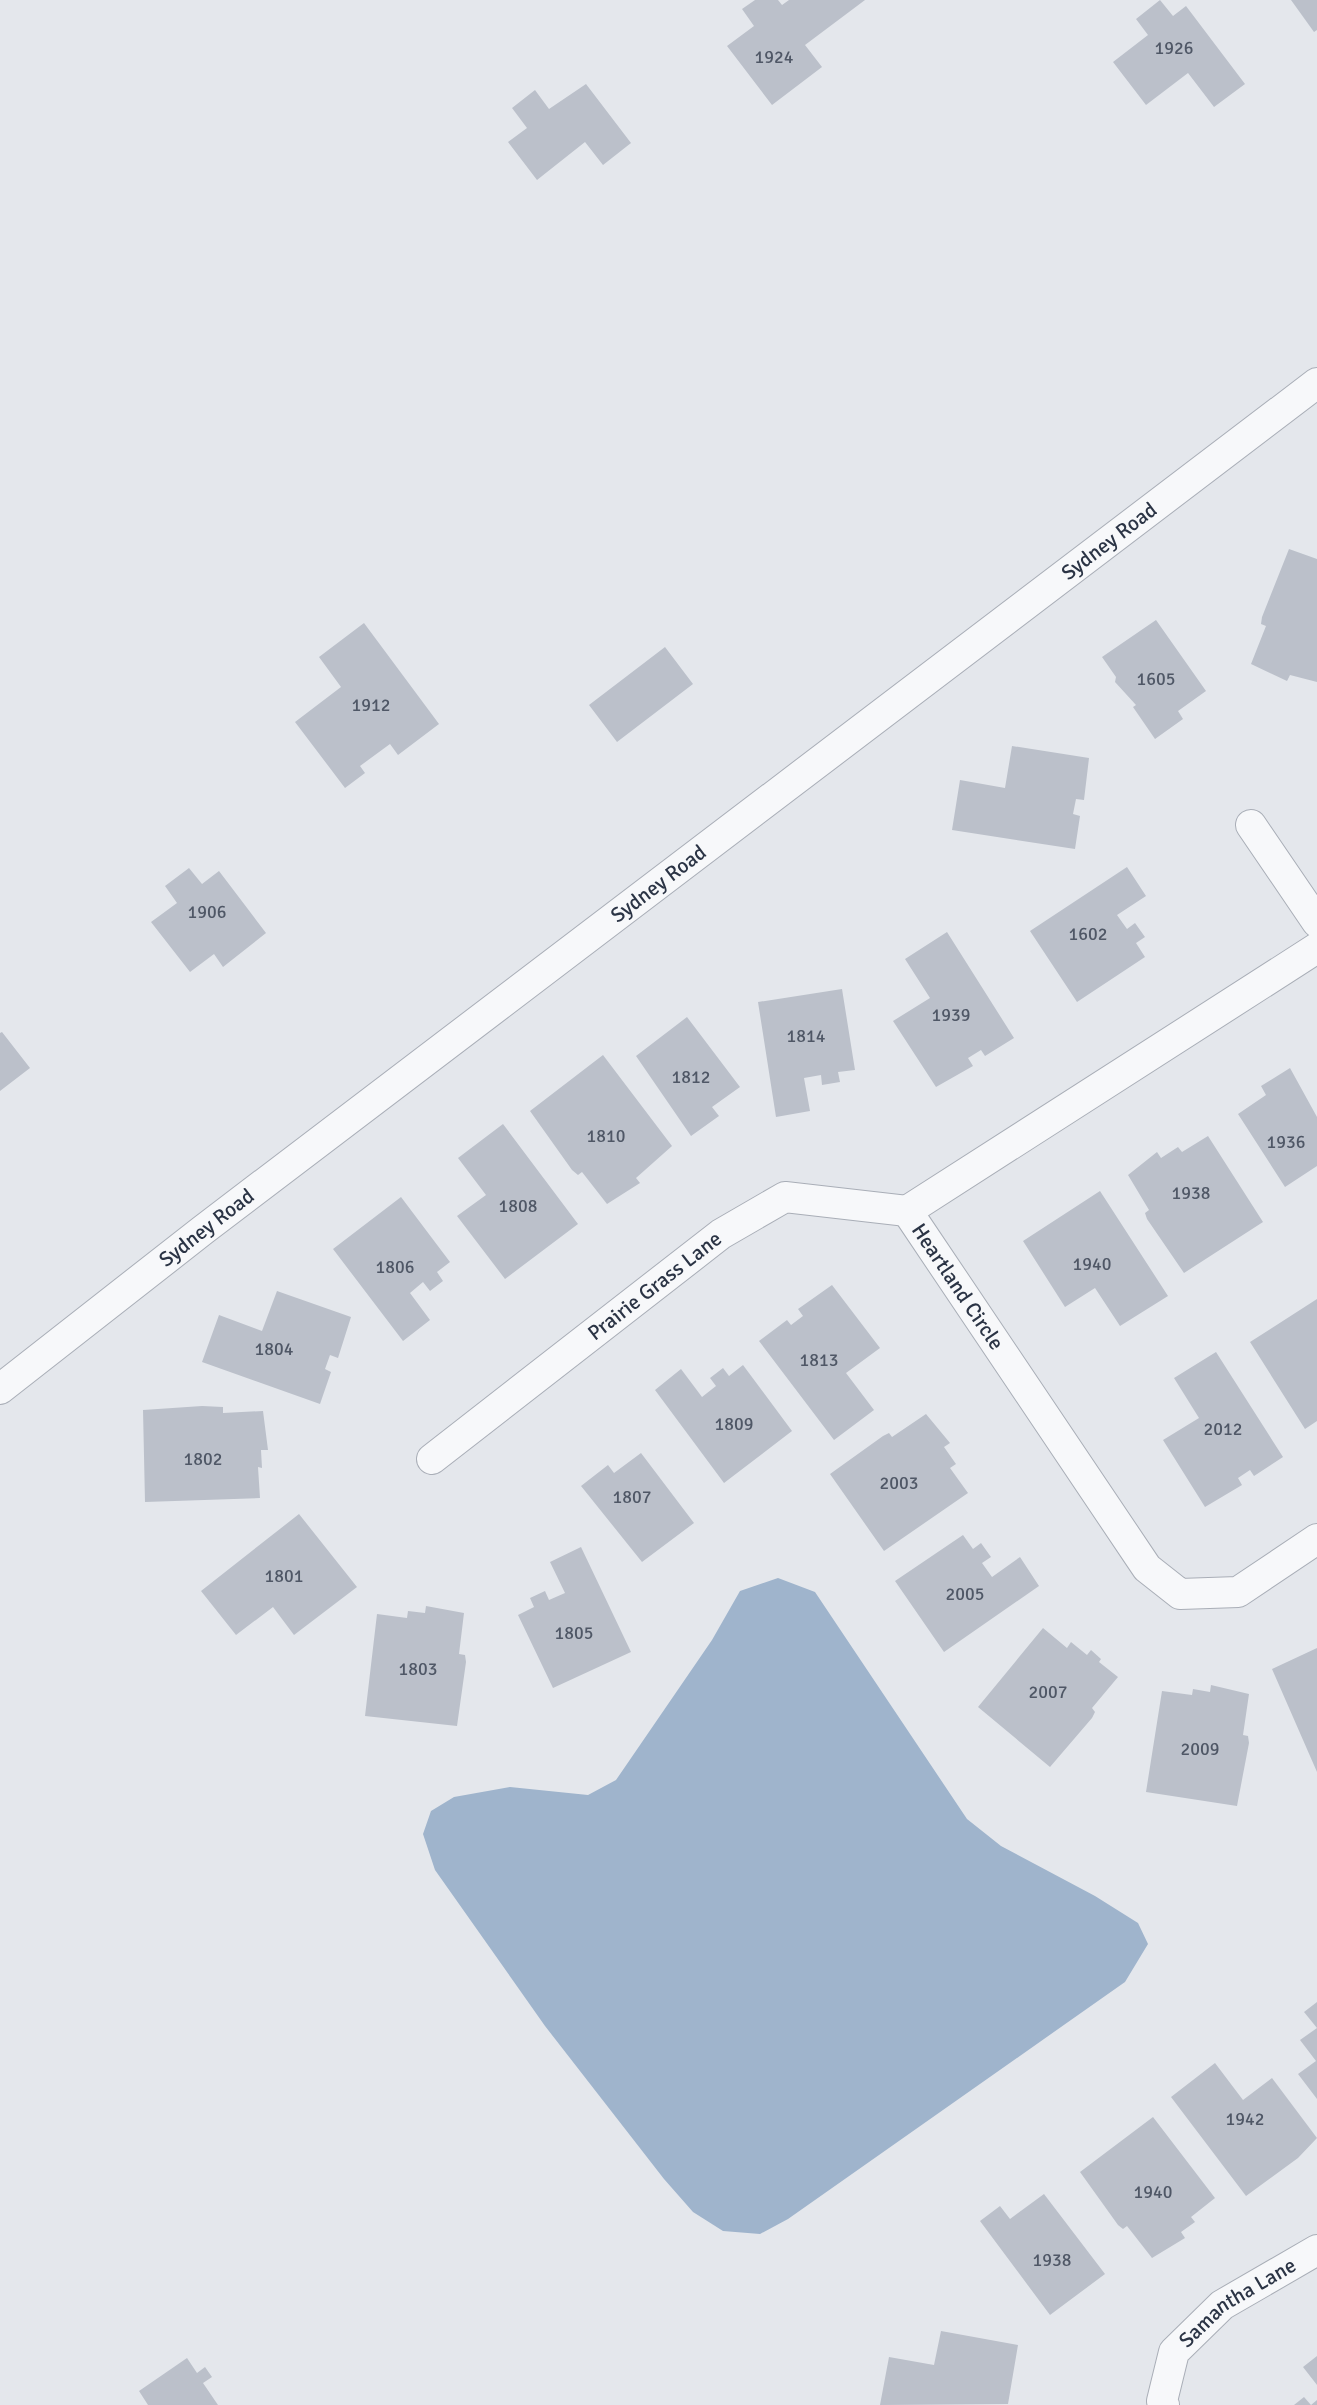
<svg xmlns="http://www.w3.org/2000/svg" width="1317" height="2405" viewBox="0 0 1317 2405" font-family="Signika,sans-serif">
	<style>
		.water { fill: #9fb4cc }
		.building { fill: #bbc0ca }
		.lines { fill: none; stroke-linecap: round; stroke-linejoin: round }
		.street-casing { stroke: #a9aeb7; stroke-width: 32 }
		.street { stroke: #f7f8fa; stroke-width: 30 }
		.labels { text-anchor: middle; stroke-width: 5; stroke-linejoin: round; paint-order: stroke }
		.number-label { font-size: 18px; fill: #4f5766 }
		.street-label { font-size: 21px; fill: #2b3445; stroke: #f4f6f9 }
	</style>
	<rect width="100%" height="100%" fill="#e4e7ec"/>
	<path class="water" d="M 778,1578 L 815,1592 L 967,1819 L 1001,1846 L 1095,1896 L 1138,1923 L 1148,1944 L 1125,1982 L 788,2219 L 760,2234 L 723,2231 L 693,2212 L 664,2179 L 545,2026 L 435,1870 L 423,1834 L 431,1811 L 454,1797 L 510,1787 L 588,1795 L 616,1780 L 712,1640 L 740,1591 Z"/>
	<path class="building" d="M 755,0 L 778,0 L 782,5 L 789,0 L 865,0 L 805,45 L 822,67 L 772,105 L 727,46 L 754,26 L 742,9 Z
		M 1160,0 L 1173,16 L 1186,6 L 1245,84 L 1214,107 L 1188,73 L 1146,105 L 1113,62 L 1148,35 L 1136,19 Z
		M 1291,0 L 1317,0 L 1317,30 L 1314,32 Z
		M 586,84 L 631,143 L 603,165 L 585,142 L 537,180 L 508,142 L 527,128 L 512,108 L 535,90 L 549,109 Z
		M 1289,549 L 1317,559 L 1317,682 L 1290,675 L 1287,681 L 1251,664 L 1266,626 L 1261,624 L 1262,617 Z
		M 1156,620 L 1206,691 L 1178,711 L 1183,719 L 1155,739 L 1133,707 L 1136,705 L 1115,682 L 1116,677 L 1102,657 Z
		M 364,623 L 439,724 L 398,755 L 390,744 L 360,766 L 365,773 L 345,788 L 295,722 L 341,687 L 319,657 Z
		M 665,647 L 693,684 L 617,742 L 589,705 Z
		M 1012,746 L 1089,758 L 1084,800 L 1076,799 L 1073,814 L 1080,816 L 1075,849 L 952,830 L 960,780 L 1005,788 Z
		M 1127,867 L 1146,896 L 1117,915 L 1127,929 L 1135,923 L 1145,937 L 1136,943 L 1145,957 L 1077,1002 L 1030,931 Z
		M 189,868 L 202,884 L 219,871 L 266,933 L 223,967 L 214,954 L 190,972 L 151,922 L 177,903 L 165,886 Z
		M 947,932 L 1014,1038 L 985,1056 L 981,1050 L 968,1058 L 973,1066 L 936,1087 L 893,1021 L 930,998 L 905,959 Z
		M 842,989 L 855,1070 L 838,1072 L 840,1082 L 822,1085 L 821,1075 L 804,1078 L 810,1111 L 776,1117 L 758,1002 Z
		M 687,1017 L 740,1087 L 712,1107 L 719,1116 L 691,1136 L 636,1056 Z
		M 2,1032 L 30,1068 L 0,1091 L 0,1033 Z
		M 603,1055 L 672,1146 L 636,1178 L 640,1183 L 607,1204 L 582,1172 L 578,1175 L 572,1170 L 530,1111 Z
		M 1290,1068 L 1317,1117 L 1317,1166 L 1285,1187 L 1238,1114 L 1266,1095 L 1261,1086 Z
		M 503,1124 L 578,1224 L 505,1279 L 457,1216 L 486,1195 L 458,1158 Z
		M 1208,1136 L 1263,1222 L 1184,1273 L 1147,1219 L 1145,1213 L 1149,1210 L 1128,1175 L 1157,1152 L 1161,1158 L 1178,1147 L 1182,1152 Z
		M 1100,1191 L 1168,1296 L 1120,1326 L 1095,1288 L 1065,1307 L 1023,1241 Z
		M 401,1197 L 450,1262 L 437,1272 L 443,1281 L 430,1291 L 423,1282 L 410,1293 L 430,1320 L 403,1341 L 333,1249 Z
		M 832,1285 L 880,1348 L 846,1373 L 874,1410 L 834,1440 L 759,1341 L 787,1320 L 791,1325 L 803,1316 L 798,1309 Z
		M 277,1291 L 351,1317 L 338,1358 L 330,1355 L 325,1369 L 331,1372 L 320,1404 L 202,1362 L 219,1315 L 262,1331 Z
		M 1317,1299 L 1317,1421 L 1305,1429 L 1250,1342 Z
		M 1216,1352 L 1283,1457 L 1254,1476 L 1250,1470 L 1238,1478 L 1242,1485 L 1205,1507 L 1163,1440 L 1199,1418 L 1174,1378 Z
		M 743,1365 L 792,1431 L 724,1483 L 655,1390 L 681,1369 L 702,1397 L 716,1386 L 710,1378 L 723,1368 L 729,1376 Z
		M 202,1406 L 223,1407 L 223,1413 L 263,1411 L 268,1450 L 261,1450 L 262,1468 L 258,1467 L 260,1498 L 145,1502 L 143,1410 Z
		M 926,1414 L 950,1443 L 944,1447 L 956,1464 L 950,1468 L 968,1493 L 884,1551 L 830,1474 L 883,1436 L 889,1433 L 892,1437 Z
		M 641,1453 L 694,1523 L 642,1562 L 581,1486 L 608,1465 L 614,1473 Z
		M 299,1514 L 357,1587 L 294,1635 L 273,1607 L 236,1635 L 201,1591 Z
		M 963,1535 L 973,1549 L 981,1543 L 991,1557 L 982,1563 L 992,1577 L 1020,1557 L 1039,1586 L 944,1652 L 895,1581 Z
		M 581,1547 L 631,1652 L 553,1688 L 518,1615 L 534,1607 L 530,1598 L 545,1591 L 549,1600 L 565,1593 L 550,1562 Z
		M 426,1606 L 464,1613 L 459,1654 L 465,1655 L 466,1662 L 457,1726 L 365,1716 L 377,1614 L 407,1618 L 408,1611 L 425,1613 Z
		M 1043,1628 L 1067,1648 L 1071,1642 L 1087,1655 L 1091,1650 L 1101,1659 L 1099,1662 L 1118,1677 L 1092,1708 L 1095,1712 L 1092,1718 L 1050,1767 L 978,1707 Z
		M 1317,1648 L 1317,1772 L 1272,1669 Z
		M 1211,1685 L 1249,1694 L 1243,1735 L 1248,1736 L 1249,1743 L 1237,1806 L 1146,1792 L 1162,1691 L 1192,1695 L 1193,1689 L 1210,1692 Z
		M 1317,2002 L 1317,2028 L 1304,2012 Z
		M 1317,2028 L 1317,2099 L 1298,2074 L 1316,2061 L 1300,2040 Z
		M 1215,2063 L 1243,2100 L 1272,2078 L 1317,2138 L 1298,2158 L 1246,2196 L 1171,2097 Z
		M 1153,2117 L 1215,2198 L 1191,2217 L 1195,2222 L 1181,2232 L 1185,2238 L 1152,2258 L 1127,2226 L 1123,2229 L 1118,2225 L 1080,2172 Z
		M 1044,2194 L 1105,2274 L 1050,2315 L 980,2221 L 1000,2206 L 1010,2219 Z
		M 941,2331 L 1018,2345 L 1008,2404 L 880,2405 L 889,2357 L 934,2365 Z
		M 1317,2356 L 1317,2385 L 1303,2367 Z
		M 187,2358 L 197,2373 L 205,2367 L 212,2377 L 203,2383 L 218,2405 L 148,2405 L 139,2391 Z
		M 1304,2397 L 1311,2405 L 1317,2400 L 1317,2405 L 1294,2405 Z"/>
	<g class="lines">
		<defs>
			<g id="street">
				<path d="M 1251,825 L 1317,922"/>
				<path id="s1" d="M 907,1211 L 1147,1568 L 1180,1594 L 1238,1592 L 1317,1539"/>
				<path d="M 907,1211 L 1317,948"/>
				<path id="s2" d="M 0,1389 L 203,1230 L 1317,383"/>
				<path id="s3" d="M 432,1459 L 721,1234 L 785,1197 L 907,1211"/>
				<path id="s4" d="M 1164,2405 L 1162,2401 L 1174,2352 L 1222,2305 L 1317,2250"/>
			</g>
		</defs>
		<use href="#street" class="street-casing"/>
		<use href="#street" class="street"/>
	</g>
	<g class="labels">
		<g class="number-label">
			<text x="1174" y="54">1926</text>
			<text x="774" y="63">1924</text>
			<text x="1156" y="685">1605</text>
			<text x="371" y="711">1912</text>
			<text x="207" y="918">1906</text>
			<text x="1088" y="940">1602</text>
			<text x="951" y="1021">1939</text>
			<text x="806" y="1042">1814</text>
			<text x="691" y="1083">1812</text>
			<text x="606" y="1142">1810</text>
			<text x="1286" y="1148">1936</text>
			<text x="1191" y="1199">1938</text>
			<text x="518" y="1212">1808</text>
			<text x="1092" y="1270">1940</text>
			<text x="395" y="1273">1806</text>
			<text x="274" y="1355">1804</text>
			<text x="819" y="1366">1813</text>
			<text x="734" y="1430">1809</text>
			<text x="1223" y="1435">2012</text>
			<text x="203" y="1465">1802</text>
			<text x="899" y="1489">2003</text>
			<text x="632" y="1503">1807</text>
			<text x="284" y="1582">1801</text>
			<text x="965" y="1600">2005</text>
			<text x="574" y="1639">1805</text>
			<text x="418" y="1675">1803</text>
			<text x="1048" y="1698">2007</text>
			<text x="1200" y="1755">2009</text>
			<text x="1245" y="2125">1942</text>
			<text x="1153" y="2198">1940</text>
			<text x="1052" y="2266">1938</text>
		</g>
		<g class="street-label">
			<text dy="7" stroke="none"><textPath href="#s2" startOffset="1396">Sydney Road</textPath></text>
			<text dy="7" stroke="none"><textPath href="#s2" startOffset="830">Sydney Road</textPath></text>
			<text dy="7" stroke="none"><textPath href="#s2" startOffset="262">Sydney Road</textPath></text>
			<text dy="7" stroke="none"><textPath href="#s1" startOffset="91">Heartland Circle</textPath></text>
			<text dy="7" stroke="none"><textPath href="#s3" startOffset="282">Prairie Grass Lane</textPath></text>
			<text dy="7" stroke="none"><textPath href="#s4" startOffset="136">Samantha Lane</textPath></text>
		</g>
	</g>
</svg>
